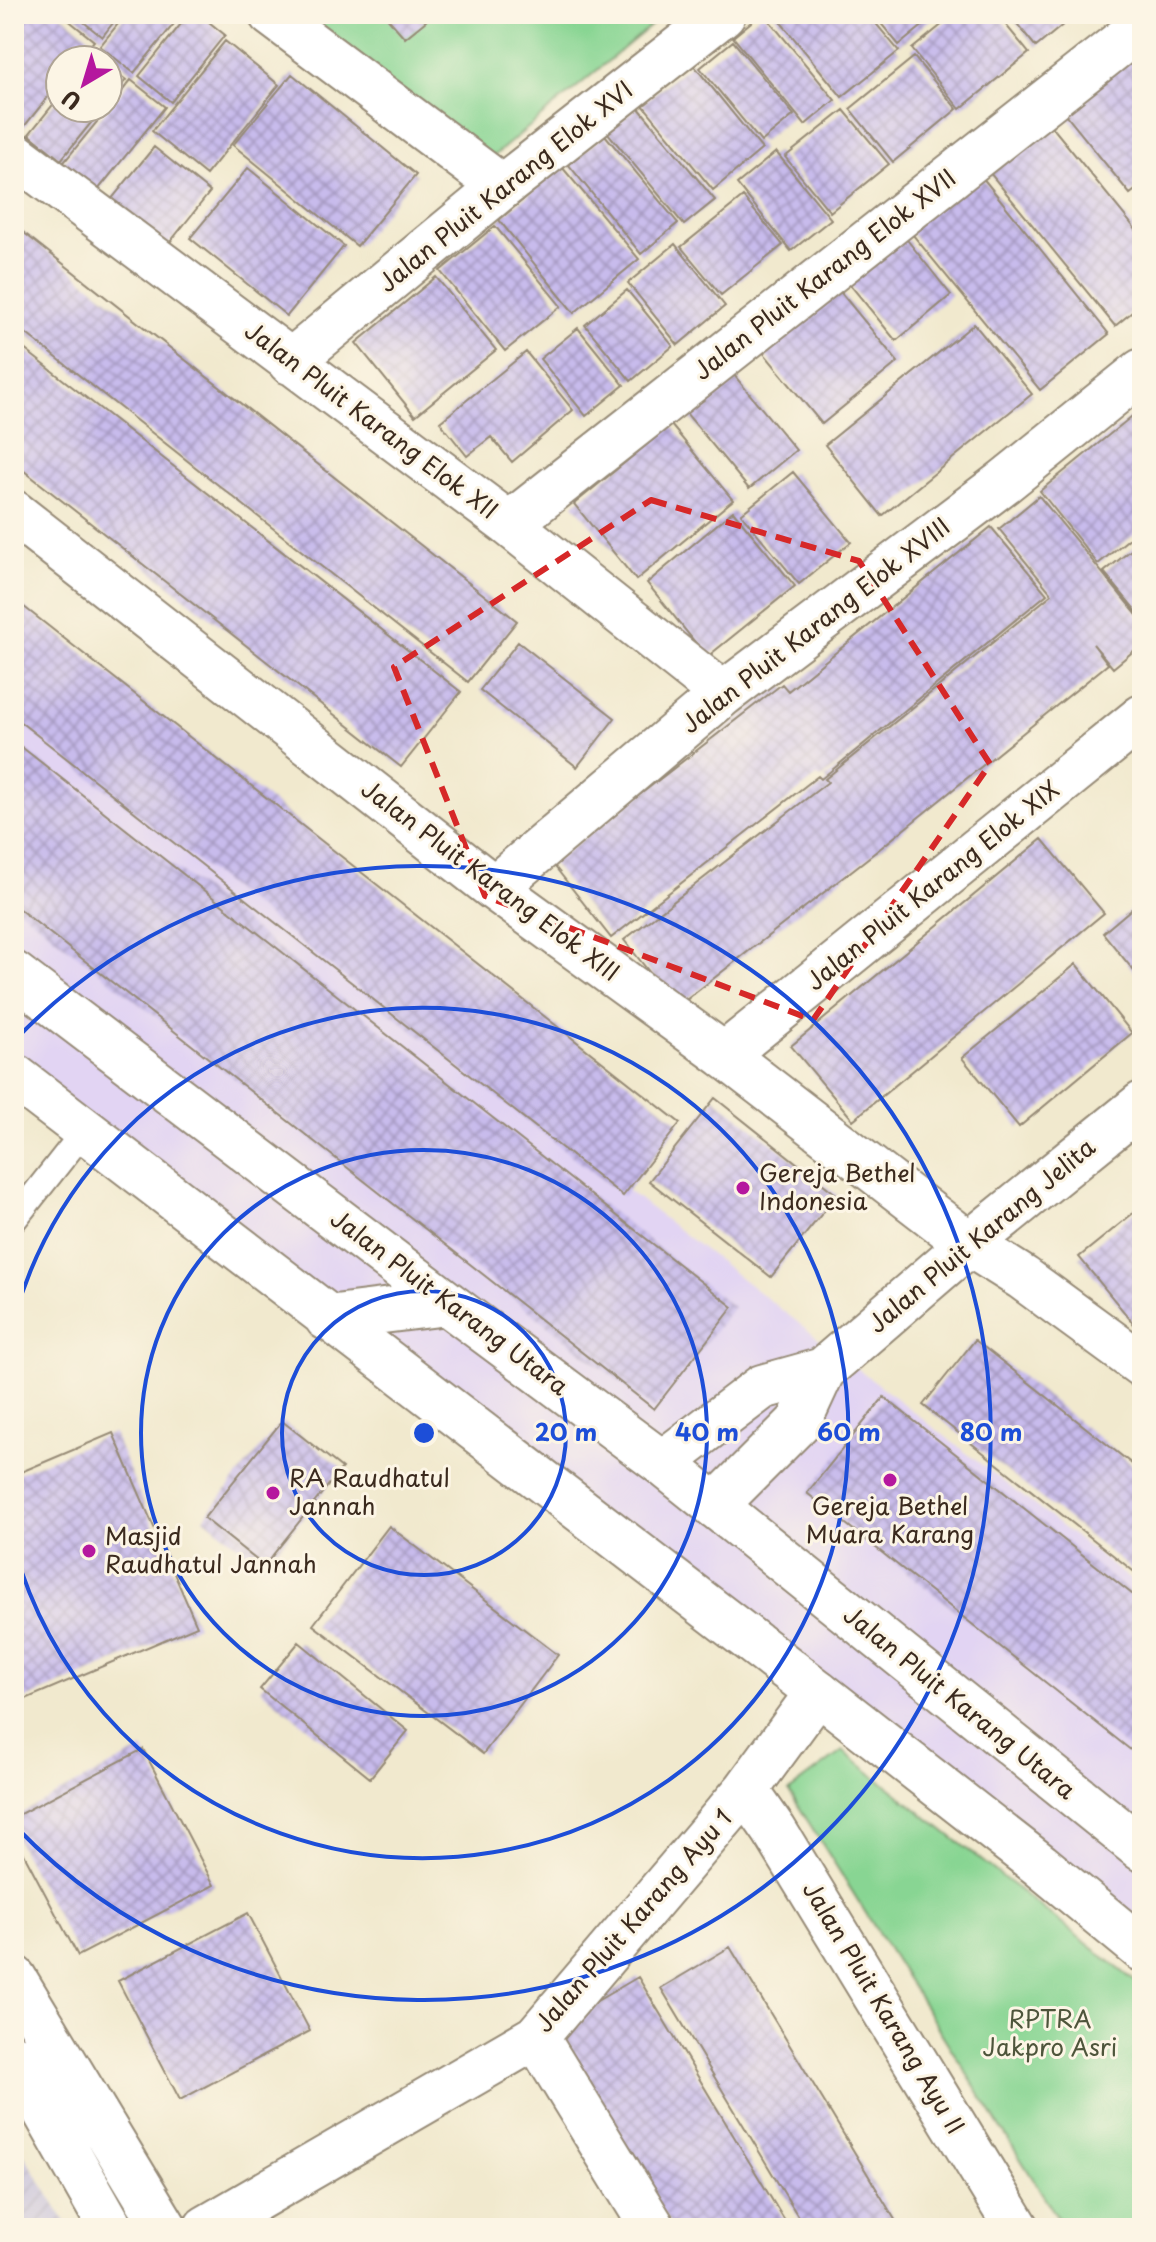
<svg xmlns="http://www.w3.org/2000/svg" width="1156" height="2242" viewBox="0 0 1156 2242" font-family="'Playpen Sans',sans-serif">
	<style>
		.built { fill: #e2d4f3 }
		.industrial { fill: url(#industrial-furrows) }
		.park { fill: #88d593; stroke: #628058; stroke-width: 2 }
		.building { fill: url(#building-cross-hatch) }
		.lines { fill: none; stroke-linecap: round; stroke-linejoin: round }
		.lane-casing { stroke: #968a76; stroke-width: 28 }
		.street-casing { stroke: #968a76; stroke-width: 48 }
		.secondary-casing { stroke: #968a76; stroke-width: 48 }
		.lane { stroke: #fff; stroke-width: 24 }
		.street { stroke: #fff; stroke-width: 44 }
		.secondary { stroke: #fff; stroke-width: 44 }
		.marked { fill: none; stroke: #d62828; stroke-width: 6; stroke-dasharray: 16 10; stroke-linejoin: round }
		.ring { fill: none; stroke: #1d4ed8; stroke-width: 4 }
		.poi-dot { fill: #b5179e; stroke: #fcf5e5; stroke-width: 3 }
		.labels { text-anchor: middle; stroke-width: 6; stroke-linejoin: round; paint-order: stroke }
		.street-label { font-size: 24px; fill: #3b2a1e; stroke: #fcf5e5 }
		.poi-label { font-size: 24px; fill: #3b2a1e; stroke: #fcf5e5; text-anchor: start }
		.park-label { font-size: 24px; fill: #4e553b; stroke: #fcf5e5 }
		.centre { fill: #1d4ed8; stroke: #fcf5e5; stroke-width: 4 }
		.ring-label { font-size: 24px; text-anchor: middle; font-weight: bold; fill: #1d4ed8; stroke: #fcf5e5; stroke-width: 6; stroke-linejoin: round; paint-order: stroke }
	</style>
	<defs>
		<pattern id="industrial-furrows" width="10" height="10" patternUnits="userSpaceOnUse" patternTransform="scale(2)"><rect width="10" height="10" fill="#c5c0da"/><path d="M-1 1l2-2M0 10L10 0M9 11l2-2" fill="none" stroke="#aaa5bb"/></pattern>
		<pattern id="building-cross-hatch" width="8" height="8" patternUnits="userSpaceOnUse" patternTransform="scale(2)"><rect width="8" height="8" fill="#c8bbec"/><path d="M0 0l8 8M0 8l8-8" fill="none" stroke="#a498bf"/></pattern>
	</defs>
	<rect width="100%" height="100%" fill="#fcf5e5"/>
	<filter id="ink" filterUnits="userSpaceOnUse"><feTurbulence type="fractalNoise" baseFrequency=".0125" numOctaves="2"/><feDisplacementMap in="SourceGraphic" scale="16" xChannelSelector="R" yChannelSelector="G"/><feConvolveMatrix kernelMatrix="1 2 1 2 8 2 1 2 1" color-interpolation-filters="sRGB"/></filter>
	<filter id="wash" filterUnits="userSpaceOnUse"><feTurbulence type="fractalNoise" baseFrequency=".006" numOctaves="4" result="noise"/><feDisplacementMap in="SourceGraphic" scale="32" xChannelSelector="R" yChannelSelector="G"/><feGaussianBlur stdDeviation="1.8" result="paint"/><feColorMatrix in="noise" values="0 0 0 0 0 0 0 0 0 0 0 0 0 0 0 0 0 1.4 0 .05"/><feComposite in="paint" operator="in"/></filter>
	<g filter="url(#wash)">
		<rect width="100%" height="100%" fill="#f1e9ce"/>
		<path class="built" d="M 14,715 L 1142,1589 L 1142,1943 L 14,1092 Z"/>
		<path class="industrial" d="M 14,2138 L 69,2228 L 14,2228 Z"/>
		<path class="park" d="M 295,14 L 665,14 L 489,160 Z
			M 843,1751 L 1142,1987 L 1142,2228 L 1064,2228 L 789,1791 Z"/>
		<g id="blocks">
			<path class="building" d="M 28,14 L 61,14 L 94,41 L 78,60 L 60,60 L 60,82 L 23,128 L 14,121 L 14,31 Z
				M 74,14 L 120,14 L 102,37 Z
				M 126,14 L 182,14 L 134,73 L 100,46 Z
				M 189,14 L 199,14 L 225,35 L 171,102 L 139,76 Z
				M 384,14 L 419,14 L 426,21 L 405,38 Z
				M 761,14 L 764,14 L 835,100 L 805,125 L 733,37 Z
				M 774,14 L 868,14 L 899,51 L 842,97 Z
				M 873,14 L 937,14 L 899,45 Z
				M 955,14 L 997,14 L 1029,53 L 960,109 L 912,49 Z
				M 1009,14 L 1076,14 L 1036,47 Z
				M 225,41 L 279,85 L 206,175 L 152,131 Z
				M 733,41 L 794,115 L 761,142 L 700,68 Z
				M 1142,43 L 1142,185 L 1130,194 L 1061,109 Z
				M 914,57 L 957,109 L 893,162 L 850,109 Z
				M 692,63 L 762,149 L 713,190 L 642,104 Z
				M 108,66 L 126,80 L 108,102 Z
				M 292,74 L 416,175 L 357,246 L 233,145 Z
				M 131,80 L 165,107 L 94,195 L 60,167 Z
				M 60,96 L 60,108 L 103,108 L 61,160 L 29,134 Z
				M 638,107 L 715,200 L 684,225 L 607,132 Z
				M 844,110 L 889,164 L 830,212 L 785,157 Z
				M 1045,118 L 1142,237 L 1142,304 L 1115,326 L 985,167 Z
				M 605,135 L 678,223 L 641,254 L 568,164 Z
				M 154,147 L 210,192 L 158,257 L 101,212 Z
				M 776,152 L 831,219 L 791,251 L 737,184 Z
				M 562,167 L 639,259 L 574,313 L 499,220 Z
				M 248,168 L 344,246 L 287,316 L 190,238 Z
				M 978,172 L 1109,334 L 1040,390 L 908,229 Z
				M 743,197 L 783,245 L 721,295 L 681,247 Z
				M 14,225 L 517,621 L 468,682 L 14,324 Z
				M 495,226 L 561,306 L 505,351 L 440,271 Z
				M 904,236 L 951,295 L 896,341 L 847,281 Z
				M 675,244 L 725,306 L 678,345 L 628,283 Z
				M 436,277 L 496,350 L 415,416 L 356,343 Z
				M 838,289 L 898,362 L 822,424 L 762,351 Z
				M 627,290 L 673,346 L 631,381 L 585,325 Z
				M 974,324 L 1032,394 L 882,516 L 825,445 Z
				M 578,328 L 624,385 L 586,416 L 540,359 Z
				M 14,341 L 461,692 L 401,767 L 14,463 Z
				M 526,352 L 573,410 L 512,462 L 491,437 L 467,456 L 440,422 Z
				M 729,369 L 796,450 L 749,489 L 681,407 Z
				M 1142,408 L 1142,528 L 1098,564 L 1040,491 Z
				M 671,425 L 733,500 L 636,580 L 574,504 Z
				M 793,472 L 851,542 L 799,584 L 741,514 Z
				M 1039,496 L 1142,621 L 1142,644 L 1113,668 L 1093,644 L 1108,664 L 882,847 L 677,1007 L 624,940 L 828,782 L 825,779 L 1052,594 L 999,529 Z
				M 733,511 L 795,586 L 707,657 L 647,583 Z
				M 991,527 L 1047,594 L 821,779 L 818,776 L 611,938 L 552,863 L 782,684 L 788,691 Z
				M 1142,541 L 1142,618 L 1104,572 Z
				M 14,599 L 680,1123 L 623,1196 L 14,717 Z
				M 518,642 L 615,718 L 577,767 L 480,690 Z
				M 14,741 L 733,1307 L 654,1409 L 14,905 Z
				M 1042,839 L 1104,913 L 853,1120 L 791,1046 Z
				M 1142,900 L 1142,981 L 1103,933 Z
				M 1076,964 L 1132,1033 L 1019,1127 L 962,1058 Z
				M 715,1098 L 837,1195 L 771,1277 L 649,1181 Z
				M 1142,1206 L 1142,1334 L 1079,1257 Z
				M 975,1340 L 1142,1472 L 1142,1578 L 923,1405 Z
				M 884,1397 L 1142,1602 L 1142,1759 L 807,1493 Z
				M 282,1421 L 342,1468 L 264,1566 L 204,1518 Z
				M 113,1433 L 197,1626 L 14,1704 L 14,1475 Z
				M 389,1526 L 558,1655 L 483,1754 L 313,1625 Z
				M 299,1642 L 408,1731 L 370,1778 L 260,1689 Z
				M 143,1749 L 214,1885 L 78,1956 L 14,1835 L 14,1817 Z
				M 248,1913 L 310,2031 L 180,2100 L 118,1981 Z
				M 730,1947 L 826,2105 L 900,2228 L 805,2228 L 661,1988 Z
				M 638,1977 L 789,2228 L 672,2228 L 551,2028 Z"/>
		</g>
	</g>
	<g filter="url(#ink)">
		<use href="#blocks" fill-opacity="0" stroke="#968a76" stroke-width="2"/>
		<g class="lines">
			<defs>
				<path id="lane" d="M 14,1220 L 85,1130"/>
				<path id="street" d="M 271,14 L 502,187
					M 14,154 L 509,524 L 723,694
					M 290,362 L 502,187 L 723,14
					M 14,513 L 494,888 L 724,1055 L 969,1244 L 1023,1278 L 1142,1365
					M 509,524 L 1142,26
					M 494,888 L 723,694 L 1004,482 L 1142,371
					M 724,1055 L 1142,717
					M 662,1463 L 762,1387 L 823,1370
					M 715,1506 L 799,1422 L 823,1370 L 969,1244 L 1142,1104
					M 746,1790 L 774,1830 L 1017,2228
					M 536,2037 L 653,2228
					M 206,2228 L 536,2037 L 746,1790 L 818,1692"/>
				<path id="secondary" d="M 14,974 L 447,1303 L 662,1463 L 1142,1849
					M 14,1076 L 818,1692 L 1040,1865 L 1142,1949
					M 327,1318 L 447,1303
					M 14,1978 L 165,2228
					M 14,2057 L 111,2228"/>
			</defs>
			<use href="#lane" class="lane-casing"/>
			<use href="#street" class="street-casing"/>
			<use href="#secondary" class="secondary-casing"/>
			<use href="#lane" class="lane"/>
			<use href="#street" class="street"/>
			<use href="#secondary" class="secondary"/>
		</g>
	</g>
	<path class="marked" d="M 651,500 L 859,561 L 990,764 L 813,1020 L 485,896 L 394,667 Z"/>
	<g class="ring">
		<circle cx="424" cy="1433" r="142"/>
		<circle cx="424" cy="1433" r="283"/>
		<path d="M14 1319A425 425 0 1 1 14 1547"/>
		<path d="M16 1039A567 567 0 1 1 16 1827"/>
	</g>
	<g class="poi-dot">
		<circle cx="743" cy="1188" r="8"/>
		<circle cx="890" cy="1480" r="8"/>
		<circle cx="273" cy="1493" r="8"/>
		<circle cx="89" cy="1551" r="8"/>
	</g>
	<g class="labels">
		<g class="street-label">
			<text transform="translate(506 187) rotate(-39)" y="8">Jalan Pluit Karang Elok XVI</text>
			<text transform="translate(825 275) rotate(-38)" y="8">Jalan Pluit Karang Elok XVII</text>
			<text transform="translate(371 421) rotate(37)" y="8">Jalan Pluit Karang Elok XII</text>
			<text transform="translate(816 626) rotate(-38)" y="8">Jalan Pluit Karang Elok XVIII</text>
			<text transform="translate(490 881) rotate(37)" y="8">Jalan Pluit Karang Elok XIII</text>
			<text transform="translate(933 886) rotate(-39)" y="8">Jalan Pluit Karang Elok XIX</text>
			<text transform="translate(982 1236) rotate(-40)" y="8">Jalan Pluit Karang Jelita</text>
			<text transform="translate(449 1303) rotate(37)" y="8">Jalan Pluit Karang Utara</text>
			<text transform="translate(959 1703) rotate(39)" y="8">Jalan Pluit Karang Utara</text>
			<text transform="translate(634 1921) rotate(-49)" y="8">Jalan Pluit Karang Ayu 1</text>
			<text transform="translate(883 2008) rotate(59)" y="8">Jalan Pluit Karang Ayu II</text>
		</g>
		<g class="poi-label">
			<text x="759" y="1182">Gereja Bethel<tspan x="759" dy="28">Indonesia</tspan></text>
			<text x="289" y="1487">RA Raudhatul<tspan x="289" dy="28">Jannah</tspan></text>
			<text x="890" y="1515" text-anchor="middle">Gereja Bethel<tspan x="890" dy="28">Muara Karang</tspan></text>
			<text x="105" y="1545">Masjid<tspan x="105" dy="28">Raudhatul Jannah</tspan></text>
		</g>
		<g class="park-label">
			<text x="1050" y="2028">RPTRA<tspan x="1050" dy="28">Jakpro Asri</tspan></text>
		</g>
	</g>
	<circle cx="424" cy="1433" r="12" class="centre"/>
	<g class="ring-label">
		<text x="566" y="1441">20 m</text>
		<text x="707" y="1441">40 m</text>
		<text x="849" y="1441">60 m</text>
		<text x="991" y="1441">80 m</text>
	</g>
	<rect width="1156" height="2242" fill="none" stroke="#fcf5e5" stroke-width="48"/>
	<g transform="translate(84 84) rotate(218)"><circle r="38" fill="#fcf5e5" stroke="#afa495" stroke-width="2"/>
	<path d="M0-6L14 30L0 20L-14 30Z" fill="#b5179e"/>
	<text y="-12" font-size="22" font-weight="bold" text-anchor="middle" fill="#3b2a1e">U</text>
	</g>
</svg>
